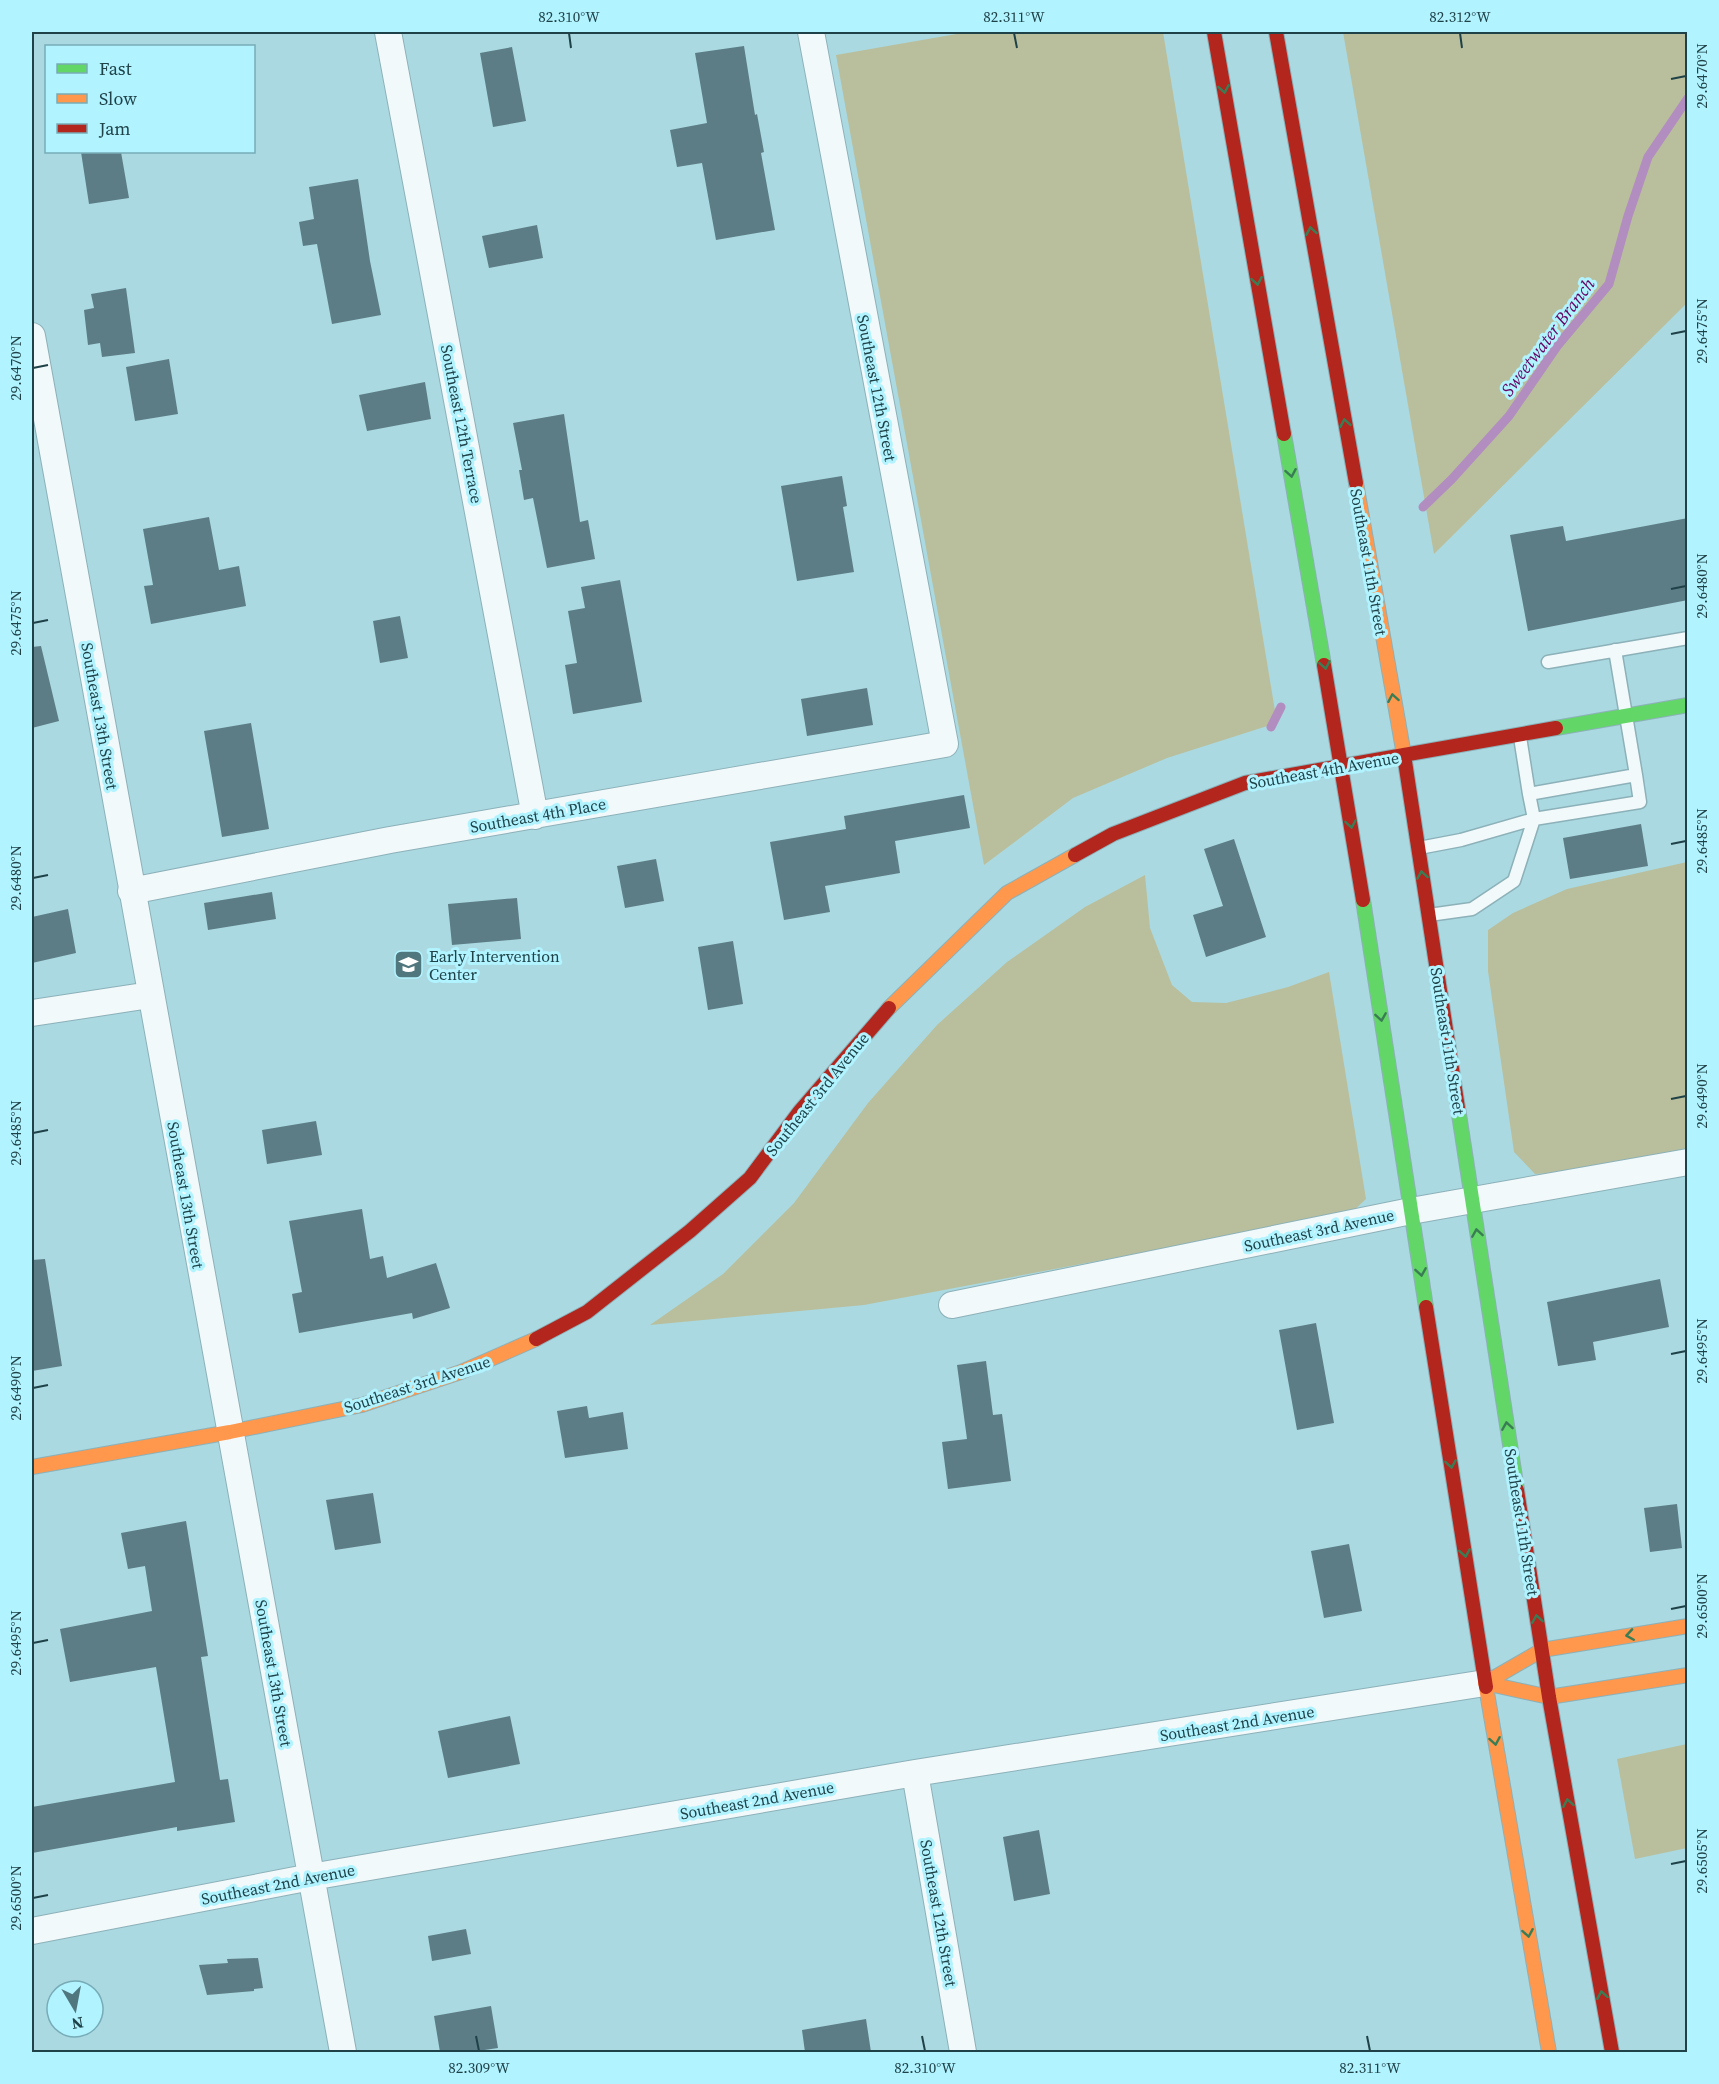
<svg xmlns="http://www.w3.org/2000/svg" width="1719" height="2084" viewBox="0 0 1719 2084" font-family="'Source Serif 4',serif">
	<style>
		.green { fill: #b9bf9c }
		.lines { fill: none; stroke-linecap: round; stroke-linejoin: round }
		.stream { stroke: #b28dbf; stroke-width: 9 }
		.building { fill: #5c7d85 }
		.lane-casing { stroke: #8cb1b8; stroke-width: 15 }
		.street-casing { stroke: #8cb1b8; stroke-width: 28 }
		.fast-casing { stroke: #8cb1b8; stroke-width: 16 }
		.slow-casing { stroke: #8cb1b8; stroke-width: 16 }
		.jam-casing { stroke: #8cb1b8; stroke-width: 16 }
		.lane { stroke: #f2f9fb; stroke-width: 12 }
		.street { stroke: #f2f9fb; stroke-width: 26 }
		.fast { stroke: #63d668; stroke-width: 14 }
		.slow { stroke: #ff974d; stroke-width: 14 }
		.jam { stroke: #b3261e; stroke-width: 14 }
		.oneway { stroke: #3a7d55 }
		.ticks { fill: none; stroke: #1f4248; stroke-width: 2 }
		.labels { text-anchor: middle; stroke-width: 6; stroke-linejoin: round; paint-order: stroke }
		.street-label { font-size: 16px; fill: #1f4248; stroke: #b1f3ff }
		.poi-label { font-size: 16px; fill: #1f4248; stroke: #b1f3ff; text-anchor: start }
		.water-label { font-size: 18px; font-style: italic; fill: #650462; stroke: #b1f3ff }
		.neatline { fill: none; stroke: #1f4248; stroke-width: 2 }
		.ticks-label { font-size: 15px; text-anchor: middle; fill: #1f4248 }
	</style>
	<rect width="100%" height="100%" fill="#aad9e2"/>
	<path class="green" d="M 968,32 L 1163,32 L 1277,723 L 1167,758 L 1073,798 L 984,865 L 836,55 Z
		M 1343,32 L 1687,32 L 1687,303 L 1434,554 Z
		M 1687,862 L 1687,1154 L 1588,1171 L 1535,1174 L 1514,1152 L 1488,971 L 1488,930 L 1513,913 L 1567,889 Z
		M 1145,875 L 1150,928 L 1172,985 L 1192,1002 L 1226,1003 L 1288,987 L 1329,972 L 1366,1199 L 1351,1213 L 864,1305 L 650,1325 L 723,1274 L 794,1203 L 868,1103 L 937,1025 L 1007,962 L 1085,907 Z
		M 1687,1744 L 1687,1848 L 1635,1859 L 1617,1759 Z"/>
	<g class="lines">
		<path class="stream" d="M 1423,507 L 1452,479 L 1509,416 L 1558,345 L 1609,284 L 1628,216 L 1648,157 L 1688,98
			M 1271,727 L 1281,707"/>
	</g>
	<path class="building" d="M 744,46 L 755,115 L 757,114 L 764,152 L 761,153 L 775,230 L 716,240 L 702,163 L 677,167 L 670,130 L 707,123 L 695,53 Z
		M 512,47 L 526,121 L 493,127 L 480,53 Z
		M 81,152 L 121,152 L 129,198 L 89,204 Z
		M 358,179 L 370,261 L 381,315 L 332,324 L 317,244 L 303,246 L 299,222 L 314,219 L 309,187 Z
		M 537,225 L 543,258 L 489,268 L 482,236 Z
		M 126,288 L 135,353 L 102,357 L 100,343 L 88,345 L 84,310 L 94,308 L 91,294 Z
		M 169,359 L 178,414 L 135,421 L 126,367 Z
		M 425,382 L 431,419 L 367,431 L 359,395 Z
		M 564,414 L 580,522 L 588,520 L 595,559 L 547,568 L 533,498 L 524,500 L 519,470 L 522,470 L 513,423 Z
		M 842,476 L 847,506 L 843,507 L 854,572 L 797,581 L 781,486 Z
		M 209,517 L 219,570 L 239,566 L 246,606 L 151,624 L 144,586 L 153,585 L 143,529 Z
		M 1688,518 L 1688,600 L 1528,631 L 1510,535 L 1563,526 L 1566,541 Z
		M 620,580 L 642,702 L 573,714 L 565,665 L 577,663 L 568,611 L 585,608 L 581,587 Z
		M 400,616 L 408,658 L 380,663 L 373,621 Z
		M 41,646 L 59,721 L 32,728 L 32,647 Z
		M 867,688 L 873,725 L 807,736 L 801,699 Z
		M 251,723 L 269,829 L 222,837 L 204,731 Z
		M 964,795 L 970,828 L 895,841 L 900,873 L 825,886 L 830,912 L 784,920 L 770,842 L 846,829 L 844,816 Z
		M 1641,824 L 1648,866 L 1570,879 L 1563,838 Z
		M 1234,839 L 1266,937 L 1206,957 L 1193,915 L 1223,906 L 1204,849 Z
		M 656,859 L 664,901 L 625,908 L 617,866 Z
		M 272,892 L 276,919 L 208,930 L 204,903 Z
		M 517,898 L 521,939 L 452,945 L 448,904 Z
		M 68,909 L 76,953 L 32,963 L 32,917 Z
		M 733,941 L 743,1004 L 708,1010 L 698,947 Z
		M 316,1121 L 322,1155 L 267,1164 L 262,1130 Z
		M 362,1209 L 370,1259 L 383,1256 L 387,1278 L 436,1263 L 450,1308 L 413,1319 L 412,1313 L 299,1333 L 292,1294 L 302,1292 L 289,1221 Z
		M 45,1259 L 62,1366 L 32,1371 L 32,1260 Z
		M 1660,1279 L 1669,1327 L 1593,1342 L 1596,1360 L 1558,1366 L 1547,1302 Z
		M 1316,1323 L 1334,1423 L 1297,1430 L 1279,1330 Z
		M 986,1361 L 993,1415 L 1002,1414 L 1011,1481 L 948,1489 L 942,1442 L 967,1439 L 957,1365 Z
		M 587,1406 L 589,1418 L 623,1412 L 628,1449 L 565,1458 L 557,1411 Z
		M 373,1493 L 381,1543 L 335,1550 L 326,1500 Z
		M 1677,1504 L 1682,1548 L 1650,1552 L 1644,1508 Z
		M 186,1521 L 208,1656 L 201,1657 L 220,1780 L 228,1779 L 235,1822 L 177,1831 L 177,1827 L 32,1853 L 32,1807 L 175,1782 L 156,1667 L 70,1682 L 60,1629 L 152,1611 L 145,1566 L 128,1569 L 121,1533 Z
		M 1349,1544 L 1362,1611 L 1324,1618 L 1311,1551 Z
		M 510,1716 L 520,1764 L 448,1778 L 438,1731 Z
		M 1039,1830 L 1050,1894 L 1014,1901 L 1003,1837 Z
		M 466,1929 L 471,1954 L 432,1961 L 428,1936 Z
		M 258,1958 L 263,1988 L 254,1989 L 254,1991 L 207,1995 L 199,1965 L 228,1963 L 227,1959 Z
		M 491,2006 L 498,2048 L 471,2052 L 440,2052 L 434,2016 Z
		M 866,2019 L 871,2052 L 805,2052 L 802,2030 Z"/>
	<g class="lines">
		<defs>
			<path id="lane" d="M 1548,662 L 1688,638
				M 1520,737 L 1529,794 L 1636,775 L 1615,650
				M 1529,794 L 1534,819 L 1640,802 L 1636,775
				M 1419,848 L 1461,840 L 1534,819 L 1514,881 L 1472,909 L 1429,915"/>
			<path id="street" d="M 388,32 L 535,816
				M 32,336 L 343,2052
				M 131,891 L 390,840 L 945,744 L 811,32
				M 32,1013 L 150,995
				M 952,1305 L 1411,1211 L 1688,1162
				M 915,1773 L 963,2052
				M 32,1931 L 311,1877 L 915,1773 L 1485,1683"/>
			<path id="fast" d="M 1284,434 L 1324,665
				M 1556,728 L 1688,705
				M 1363,900 L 1426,1307
				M 1458,1108 L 1517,1490"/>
			<path id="slow" d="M 1356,483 L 1404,755
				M 889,1008 L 1007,893 L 1075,855
				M 32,1467 L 230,1432 L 362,1405 L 461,1372 L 536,1339
				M 1485,1683 L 1542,1650 L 1688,1626
				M 1485,1683 L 1549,1697 L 1688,1675
				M 1486,1687 L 1549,2052"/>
			<path id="jam" d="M 1214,32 L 1284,434
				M 1276,32 L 1356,483
				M 1324,665 L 1363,900
				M 1404,755 L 1458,1108
				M 1075,855 L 1113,834 L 1245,783 L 1556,728
				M 1426,1307 L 1486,1687
				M 536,1339 L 587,1312 L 690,1231 L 750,1178 L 800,1111 L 889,1008
				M 1517,1490 L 1549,1697 L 1612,2052"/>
		</defs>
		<use href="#lane" class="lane-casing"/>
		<use href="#street" class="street-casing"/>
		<use href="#fast" class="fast-casing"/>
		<use href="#slow" class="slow-casing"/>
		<use href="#jam" class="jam-casing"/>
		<use href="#lane" class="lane"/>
		<use href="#street" class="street"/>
		<use href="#fast" class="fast"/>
		<use href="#slow" class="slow"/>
		<use href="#jam" class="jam"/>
	</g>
	<defs><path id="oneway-chevron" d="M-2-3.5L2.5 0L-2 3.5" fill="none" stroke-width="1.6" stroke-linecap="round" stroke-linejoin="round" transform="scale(1.5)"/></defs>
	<g class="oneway">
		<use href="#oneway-chevron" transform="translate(1224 89) rotate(80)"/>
		<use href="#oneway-chevron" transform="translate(1311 231) rotate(-100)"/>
		<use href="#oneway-chevron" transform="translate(1257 281) rotate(80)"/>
		<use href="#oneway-chevron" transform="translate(1345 423) rotate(-100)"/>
		<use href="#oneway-chevron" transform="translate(1291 473) rotate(80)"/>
		<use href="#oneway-chevron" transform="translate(1325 665) rotate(80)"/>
		<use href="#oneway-chevron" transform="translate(1393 698) rotate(-100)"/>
		<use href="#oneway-chevron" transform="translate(1351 824) rotate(81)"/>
		<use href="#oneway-chevron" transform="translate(1422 875) rotate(-99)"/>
		<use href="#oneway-chevron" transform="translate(1381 1017) rotate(81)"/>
		<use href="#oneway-chevron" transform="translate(1477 1233) rotate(-99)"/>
		<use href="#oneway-chevron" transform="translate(1421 1272) rotate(81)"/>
		<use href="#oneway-chevron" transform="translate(1507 1426) rotate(-99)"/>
		<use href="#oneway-chevron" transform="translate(1451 1464) rotate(81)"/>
		<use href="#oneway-chevron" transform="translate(1465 1553) rotate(81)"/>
		<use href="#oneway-chevron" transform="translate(1537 1619) rotate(-99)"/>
		<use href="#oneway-chevron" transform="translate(1630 1635) rotate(171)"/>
		<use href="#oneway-chevron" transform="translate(1495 1741) rotate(80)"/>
		<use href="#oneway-chevron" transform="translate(1568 1803) rotate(-100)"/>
		<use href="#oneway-chevron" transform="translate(1528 1933) rotate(80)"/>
		<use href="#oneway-chevron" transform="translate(1602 1995) rotate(-100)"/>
	</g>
	<path class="ticks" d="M 569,33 L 571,48M 1014,33 L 1017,48M 1460,33 L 1462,48M 1671,79 L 1686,76M 1671,334 L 1686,331M 33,368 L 48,365M 1671,589 L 1686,586M 33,623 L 48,620M 1671,844 L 1686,841M 33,878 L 48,875M 1671,1099 L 1686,1096M 33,1133 L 48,1130M 1671,1354 L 1686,1351M 33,1388 L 48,1385M 1671,1609 L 1686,1606M 33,1643 L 48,1640M 1671,1864 L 1686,1861M 33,1898 L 48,1895M 476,2036 L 479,2051M 922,2036 L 925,2051M 1367,2036 L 1370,2051"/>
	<defs>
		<symbol id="school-square" viewBox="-11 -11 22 22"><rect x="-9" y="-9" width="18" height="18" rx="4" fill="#50777e" stroke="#b1f3ff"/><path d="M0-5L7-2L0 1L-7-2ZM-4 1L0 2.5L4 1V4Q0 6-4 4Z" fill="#fff"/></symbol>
	</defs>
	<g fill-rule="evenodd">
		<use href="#school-square" x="392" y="948" width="33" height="33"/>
	</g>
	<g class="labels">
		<g class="street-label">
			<text transform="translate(877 388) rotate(79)" y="6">Southeast 12th Street</text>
			<text transform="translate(462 424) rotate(79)" y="6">Southeast 12th Terrace</text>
			<text transform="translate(1369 562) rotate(80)" y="6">Southeast 11th Street</text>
			<text transform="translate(100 716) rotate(80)" y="6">Southeast 13th Street</text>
			<text transform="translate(1324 770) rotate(-10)" y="6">Southeast 4th Avenue</text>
			<text transform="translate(538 815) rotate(-10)" y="6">Southeast 4th Place</text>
			<text transform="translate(1448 1041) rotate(81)" y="6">Southeast 11th Street</text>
			<text transform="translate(817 1094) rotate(-51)" y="6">Southeast 3rd Avenue</text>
			<text transform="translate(186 1195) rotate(80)" y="6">Southeast 13th Street</text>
			<text transform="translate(1319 1230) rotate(-12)" y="6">Southeast 3rd Avenue</text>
			<text transform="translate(417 1384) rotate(-18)" y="6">Southeast 3rd Avenue</text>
			<text transform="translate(1522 1522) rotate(81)" y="6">Southeast 11th Street</text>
			<text transform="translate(274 1673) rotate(80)" y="6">Southeast 13th Street</text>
			<text transform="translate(1237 1723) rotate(-9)" y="6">Southeast 2nd Avenue</text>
			<text transform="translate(757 1800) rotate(-10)" y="6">Southeast 2nd Avenue</text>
			<text transform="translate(278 1884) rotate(-11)" y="6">Southeast 2nd Avenue</text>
			<text transform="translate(939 1913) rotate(80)" y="6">Southeast 12th Street</text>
		</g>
		<g class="poi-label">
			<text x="429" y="962">Early Intervention<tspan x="429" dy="18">Center</tspan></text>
		</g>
		<g class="water-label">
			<text transform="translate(1548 337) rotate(-53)" y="6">Sweetwater Branch</text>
		</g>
	</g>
	<rect width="1719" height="2084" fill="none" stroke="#b1f3ff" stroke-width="66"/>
	<rect x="45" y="45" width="210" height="108" fill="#b1f3ff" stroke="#77acb6" stroke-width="1.5"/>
	<rect x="57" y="64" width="30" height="9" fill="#63d668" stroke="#77acb6" stroke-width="1.5"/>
	<text x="99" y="75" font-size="18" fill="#1f4248">Fast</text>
	<rect x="57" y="94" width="30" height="9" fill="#ff974d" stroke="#77acb6" stroke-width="1.5"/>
	<text x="99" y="105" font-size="18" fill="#1f4248">Slow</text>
	<rect x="57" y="124" width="30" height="9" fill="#b3261e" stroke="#77acb6" stroke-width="1.5"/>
	<text x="99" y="135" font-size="18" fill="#1f4248">Jam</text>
	<g transform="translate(75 2009) rotate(170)"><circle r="28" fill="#b1f3ff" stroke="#77acb6" stroke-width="1.5"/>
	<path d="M0-4.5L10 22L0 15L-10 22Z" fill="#50777e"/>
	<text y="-9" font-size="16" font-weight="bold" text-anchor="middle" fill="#1f4248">N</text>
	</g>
	<rect x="33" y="33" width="1653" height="2018" class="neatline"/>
	<g class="ticks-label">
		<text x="569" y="22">82.310°W</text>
		<text x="1014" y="22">82.311°W</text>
		<text x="1460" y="22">82.312°W</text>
		<text transform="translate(1702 76) rotate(-90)" y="5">29.6470°N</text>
		<text transform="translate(1702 331) rotate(-90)" y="5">29.6475°N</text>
		<text transform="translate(16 368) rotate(-90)" y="5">29.6470°N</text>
		<text transform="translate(1702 586) rotate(-90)" y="5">29.6480°N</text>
		<text transform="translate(16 623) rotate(-90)" y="5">29.6475°N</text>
		<text transform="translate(1702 841) rotate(-90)" y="5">29.6485°N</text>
		<text transform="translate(16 878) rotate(-90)" y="5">29.6480°N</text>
		<text transform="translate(1702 1096) rotate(-90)" y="5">29.6490°N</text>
		<text transform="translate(16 1133) rotate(-90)" y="5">29.6485°N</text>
		<text transform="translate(1702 1351) rotate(-90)" y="5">29.6495°N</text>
		<text transform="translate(16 1388) rotate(-90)" y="5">29.6490°N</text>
		<text transform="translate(1702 1606) rotate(-90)" y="5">29.6500°N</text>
		<text transform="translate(16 1643) rotate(-90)" y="5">29.6495°N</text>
		<text transform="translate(1702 1861) rotate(-90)" y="5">29.6505°N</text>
		<text transform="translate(16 1898) rotate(-90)" y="5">29.6500°N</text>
		<text x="479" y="2073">82.309°W</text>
		<text x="925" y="2073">82.310°W</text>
		<text x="1370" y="2073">82.311°W</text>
	</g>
</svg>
